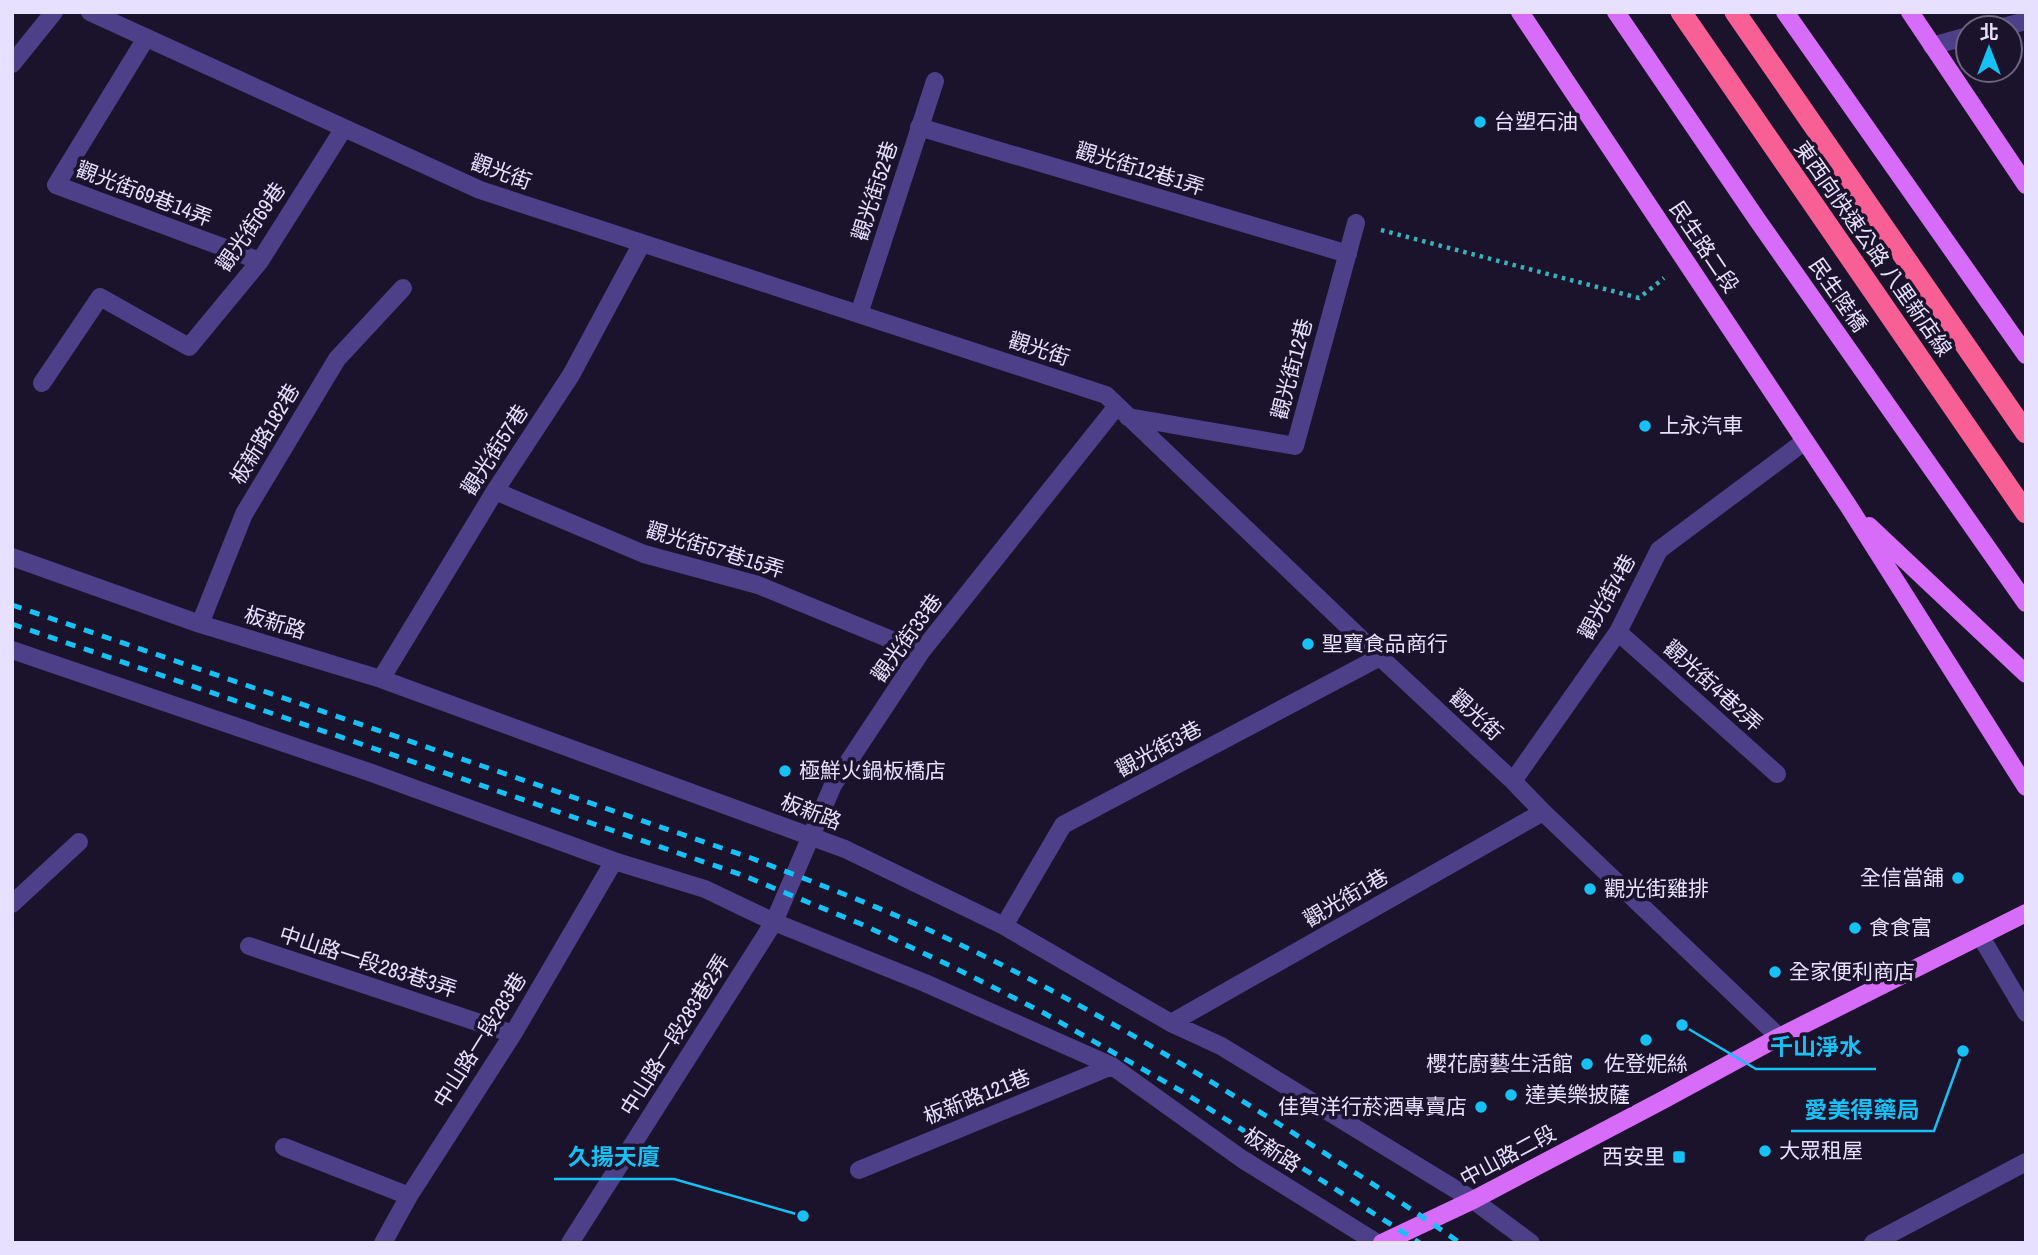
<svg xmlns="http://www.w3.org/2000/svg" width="2038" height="1255" viewBox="0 0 2038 1255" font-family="'Archivo Narrow','Noto Sans TC',sans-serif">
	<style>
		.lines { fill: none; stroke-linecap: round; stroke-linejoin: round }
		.path { stroke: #37b1ba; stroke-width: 4.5; stroke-dasharray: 3.5 5; stroke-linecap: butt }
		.minor { stroke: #4d4089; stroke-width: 18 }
		.major { stroke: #d66cf8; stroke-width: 18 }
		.highway { stroke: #f86095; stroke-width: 21 }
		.rail { stroke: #15c1f5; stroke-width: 5; stroke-dasharray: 10 9; stroke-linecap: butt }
		.poi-dot { fill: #15c1f5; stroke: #1b132c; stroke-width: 2.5 }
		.labels { text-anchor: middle; stroke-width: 7; stroke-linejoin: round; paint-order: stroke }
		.poi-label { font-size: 21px; fill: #e7e0fe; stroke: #1b132c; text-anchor: start }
		.street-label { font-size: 21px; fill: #e7e0fe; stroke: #1b132c }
		.leader { fill: none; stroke: #15c1f5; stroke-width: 2.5 }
		.callout-dot { fill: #15c1f5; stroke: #1b132c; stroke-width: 2.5 }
		.callout-label { font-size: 23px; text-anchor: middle; font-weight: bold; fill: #15c1f5; stroke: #1b132c; stroke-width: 7; stroke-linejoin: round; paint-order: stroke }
	</style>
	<rect width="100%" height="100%" fill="#1b132c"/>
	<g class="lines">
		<path class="path" d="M 1381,230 L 1639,298 L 1664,278"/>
		<path class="minor" d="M 90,12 L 480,190 L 1106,395 L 1380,657 L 1513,781 L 1543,812 L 1779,1037
			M 1999,28 L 2026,21
			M 146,38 L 56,185 L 260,261
			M 1932,46 L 1968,36
			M 12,64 L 54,12
			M 919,127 L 1348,254
			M 859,314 L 935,81
			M 42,383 L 100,297 L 189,347 L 260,261 L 344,128
			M 1128,417 L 1295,446 L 1356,223
			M 495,491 L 644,554 L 758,585 L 921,652
			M 12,557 L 200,624 L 381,679 L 845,849 L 1004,926 L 1171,1023 L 1221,1046 L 1473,1200 L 1531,1243
			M 200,624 L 244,514 L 337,359 L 403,288
			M 1618,632 L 1777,774
			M 12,650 L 369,772 L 614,861 L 705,889 L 774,922 L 925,983 L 1112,1066 L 1242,1159 L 1377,1243
			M 381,679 L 495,491 L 571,375 L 642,243
			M 1513,781 L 1618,632 L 1659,550 L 1805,441
			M 12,904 L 79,842
			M 1004,926 L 1063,825 L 1380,657
			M 1981,937 L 2026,1013
			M 249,946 L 513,1034
			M 1171,1023 L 1543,812
			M 284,1147 L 409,1196
			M 859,1170 L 1112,1066
			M 383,1243 L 409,1196 L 513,1034 L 614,861
			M 570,1243 L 774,922 L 833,785 L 921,652 L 1117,406
			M 1873,1243 L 2026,1162"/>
		<path class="major" d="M 1520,12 L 1849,507 L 2026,787
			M 1616,12 L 1756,218 L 2026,603
			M 1785,12 L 2026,355
			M 1910,12 L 2026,185
			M 1869,526 L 2026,674
			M 1382,1243 L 1473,1200 L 1663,1100 L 1779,1037 L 2026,913"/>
		<path class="highway" d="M 1681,12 L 2026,513
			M 1735,12 L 2026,433"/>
		<path class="rail" d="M 12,605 L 751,858 C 821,885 893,912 961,945 C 1071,997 1176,1059 1279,1124 C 1340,1163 1401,1201 1460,1243
			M 12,624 L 742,875 L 861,924 L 951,966 L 1042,1012 L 1183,1092 L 1420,1243"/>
	</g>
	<g class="poi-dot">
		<circle cx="1480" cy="122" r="7"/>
		<circle cx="1645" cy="426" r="7"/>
		<circle cx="1308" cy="644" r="7"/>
		<circle cx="785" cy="771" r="7"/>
		<circle cx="1958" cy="878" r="7"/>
		<circle cx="1590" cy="889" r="7"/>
		<circle cx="1855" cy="928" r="7"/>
		<circle cx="1775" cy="972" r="7"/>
		<circle cx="1646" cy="1040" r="7"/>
		<circle cx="1587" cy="1064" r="7"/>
		<circle cx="1511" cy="1095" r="7"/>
		<circle cx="1481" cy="1107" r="7"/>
		<circle cx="1765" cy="1151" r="7"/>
		<rect x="1672" y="1150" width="14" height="14" rx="3.5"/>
	</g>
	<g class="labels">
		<g class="poi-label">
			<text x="1494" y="129">台塑石油</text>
			<text x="1659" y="433">上永汽車</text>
			<text x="1322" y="651">聖寶食品商行</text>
			<text x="799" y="778">極鮮火鍋板橋店</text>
			<text x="1944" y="885" text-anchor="end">全信當舖</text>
			<text x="1604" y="896">觀光街雞排</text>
			<text x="1869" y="935">食食富</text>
			<text x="1789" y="979">全家便利商店</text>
			<text x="1573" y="1071" text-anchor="end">櫻花廚藝生活館</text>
			<text x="1646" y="1071" text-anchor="middle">佐登妮絲</text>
			<text x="1525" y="1102">達美樂披薩</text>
			<text x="1467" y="1114" text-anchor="end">佳賀洋行菸酒專賣店</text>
			<text x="1779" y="1158">大眾租屋</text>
			<text x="1665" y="1164" text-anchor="end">西安里</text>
		</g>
		<g class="street-label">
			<text transform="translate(1140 169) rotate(17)" y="7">觀光街12巷1弄</text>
			<text transform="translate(501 172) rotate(20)" y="7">觀光街</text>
			<text transform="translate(875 191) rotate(-72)" y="7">觀光街52巷</text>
			<text transform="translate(144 194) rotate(21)" y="7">觀光街69巷14弄</text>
			<text transform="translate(251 227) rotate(-55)" y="7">觀光街69巷</text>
			<text transform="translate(1704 247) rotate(56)" y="7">民生路二段</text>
			<text transform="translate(1873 249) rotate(55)" y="7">東西向快速公路 八里新店線</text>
			<text transform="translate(1838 295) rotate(55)" y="7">民生陸橋</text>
			<text transform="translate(1039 349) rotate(18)" y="7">觀光街</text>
			<text transform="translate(1292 369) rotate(-75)" y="7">觀光街12巷</text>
			<text transform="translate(265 434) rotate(-59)" y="7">板新路182巷</text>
			<text transform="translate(495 450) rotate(-57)" y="7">觀光街57巷</text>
			<text transform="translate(715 550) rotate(17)" y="7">觀光街57巷15弄</text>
			<text transform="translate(1607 597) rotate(-61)" y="7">觀光街4巷</text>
			<text transform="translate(275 623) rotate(17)" y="7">板新路</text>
			<text transform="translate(907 638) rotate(-54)" y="7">觀光街33巷</text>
			<text transform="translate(1713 686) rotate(42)" y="7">觀光街4巷2弄</text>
			<text transform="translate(1476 715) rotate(43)" y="7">觀光街</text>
			<text transform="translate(1159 749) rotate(-28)" y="7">觀光街3巷</text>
			<text transform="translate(811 812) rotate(21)" y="7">板新路</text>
			<text transform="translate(1346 898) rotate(-30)" y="7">觀光街1巷</text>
			<text transform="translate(368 962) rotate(18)" y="7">中山路一段283巷3弄</text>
			<text transform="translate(675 1035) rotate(-58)" y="7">中山路一段283巷2弄</text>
			<text transform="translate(480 1040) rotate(-58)" y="7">中山路一段283巷</text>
			<text transform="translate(977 1097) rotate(-22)" y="7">板新路121巷</text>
			<text transform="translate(1272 1150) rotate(33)" y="7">板新路</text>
			<text transform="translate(1508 1156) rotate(-28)" y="7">中山路二段</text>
		</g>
	</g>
	<path class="leader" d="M1682 1025L1756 1069H1876M1963 1051L1934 1131H1791M803 1216L674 1179H554"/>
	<g class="callout-dot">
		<circle cx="1682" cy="1025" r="7"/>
		<circle cx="1963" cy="1051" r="7"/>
		<circle cx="803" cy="1216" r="7"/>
	</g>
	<g class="callout-label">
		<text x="1816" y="1055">千山淨水</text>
		<text x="1862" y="1118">愛美得藥局</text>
		<text x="614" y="1165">久揚天廈</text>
	</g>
	<rect width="2038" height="1255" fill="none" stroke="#e7e0fe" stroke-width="28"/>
	<g transform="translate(1989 49)"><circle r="33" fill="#1b132c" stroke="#6d6580" stroke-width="2"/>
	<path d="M0-5L12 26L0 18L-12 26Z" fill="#15c1f5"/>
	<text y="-10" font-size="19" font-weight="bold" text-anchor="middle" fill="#e7e0fe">北</text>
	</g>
</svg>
